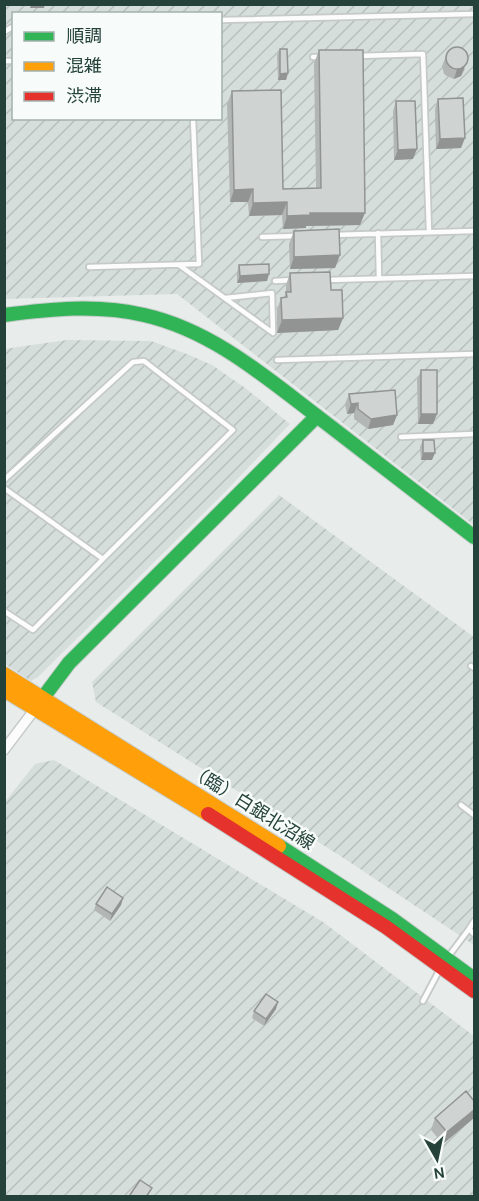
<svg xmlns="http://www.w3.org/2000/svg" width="479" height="1201" viewBox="0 0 479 1201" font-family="Karla,'Noto Sans JP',sans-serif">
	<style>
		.industrial { fill: url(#industrial-furrows); fill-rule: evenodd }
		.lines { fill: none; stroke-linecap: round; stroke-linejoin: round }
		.lane-casing { stroke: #c5cac8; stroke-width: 8 }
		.street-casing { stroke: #c5cac8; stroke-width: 12 }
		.fast-casing { stroke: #c3cbc8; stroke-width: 16 }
		.slow-casing { stroke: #c3cbc8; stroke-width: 16 }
		.jam-casing { stroke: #c3cbc8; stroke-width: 16 }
		.lane { stroke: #fcfcfc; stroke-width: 4.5 }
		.street { stroke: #fcfcfc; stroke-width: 9 }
		.fast { stroke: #30b455; stroke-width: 14 }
		.slow { stroke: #ff9f0a; stroke-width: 14 }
		.jam { stroke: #e5322d; stroke-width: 14 }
		.wall { fill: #b2b6b5 }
		.shaded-wall { fill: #919493 }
		.building { fill: #cfd4d2; stroke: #919493; stroke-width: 1.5 }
		.labels { text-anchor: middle; stroke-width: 5; stroke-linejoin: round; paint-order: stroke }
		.street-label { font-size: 18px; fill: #24423a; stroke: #f7fbf9 }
	</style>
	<defs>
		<pattern id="industrial-furrows" width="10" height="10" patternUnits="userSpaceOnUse" patternTransform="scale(1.5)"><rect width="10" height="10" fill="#d6dedb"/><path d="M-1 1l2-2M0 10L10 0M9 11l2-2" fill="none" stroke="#b8c0bd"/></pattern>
	</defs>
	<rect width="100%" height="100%" fill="#e8edeb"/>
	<path class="industrial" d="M 4,5 L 474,5 L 474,525 L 177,294 L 5,299 ZM 14,14 L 220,14 L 220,118 L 14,118 Z
		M 67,340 L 151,341 L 187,354 L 212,365 L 244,387 L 290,424 L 225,492 L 38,677 L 31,681 L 5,664 L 4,349 Z
		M 279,495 L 474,637 L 474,945 L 342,857 L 96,702 L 92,682 Z
		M 54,760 L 323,922 L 474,1036 L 474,1196 L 5,1196 L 4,803 L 35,764 Z"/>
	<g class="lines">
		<defs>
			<path id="lane" d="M 220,20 L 474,14
				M 4,32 L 14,26
				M 358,56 L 423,54 L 429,232
				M 313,57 L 322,57
				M 4,61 L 14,61
				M 378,233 L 379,278
				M 333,235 L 474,231
				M 262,237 L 298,236
				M 179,265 L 273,333 L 272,293 L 225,298
				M 89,267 L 199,264 L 193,118
				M 326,280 L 474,276
				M 275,281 L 293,280
				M 277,360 L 474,354
				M 401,437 L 474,434
				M 4,480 L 133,362 L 144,361 L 233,430 L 103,559 L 4,488
				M 4,611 L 33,630 L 103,559
				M 471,666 L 474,668
				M 461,805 L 474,815
				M 474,921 L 469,929 L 474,934
				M 448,957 L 469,929
				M 423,1001 L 440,969"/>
			<path id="street" d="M 4,750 L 35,709"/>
			<path id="fast" d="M 4,315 C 50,309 98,304 144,315 C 215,331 270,381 326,423 C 375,461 425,499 474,537
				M 39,703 L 69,663 L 317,416
				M 279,846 L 392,919 L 474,979"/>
			<path id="slow" d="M 4,674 L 279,846
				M 4,690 L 208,814"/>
			<path id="jam" d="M 208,814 L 386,927 L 474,991"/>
		</defs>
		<use href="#lane" class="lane-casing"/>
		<use href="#street" class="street-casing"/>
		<use href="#fast" class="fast-casing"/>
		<use href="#slow" class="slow-casing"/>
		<use href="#jam" class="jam-casing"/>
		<use href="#lane" class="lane"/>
		<use href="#street" class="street"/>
		<use href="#fast" class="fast"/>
		<use href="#slow" class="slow"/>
		<use href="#jam" class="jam"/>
	</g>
	<path class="wall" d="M 280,49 L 288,73 L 286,80 L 278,80 L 277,55 Z
		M 319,50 L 360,225 L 306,226 L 306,228 L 283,229 L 282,215 L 249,216 L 248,202 L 230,202 L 227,104 L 232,91 L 283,189 L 316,188 L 314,63 Z
		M 446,56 L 465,69 L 461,76 L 454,79 L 447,76 L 444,74 L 442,66 Z
		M 438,99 L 461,148 L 436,149 L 435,109 Z
		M 396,101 L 413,159 L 394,160 L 393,111 Z
		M 294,231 L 340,255 L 335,268 L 290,269 L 289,244 Z
		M 239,265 L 267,281 L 237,283 L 237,272 Z
		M 290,273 L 331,290 L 343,318 L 338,330 L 277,333 L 277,310 L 281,298 L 284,297 L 286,292 L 286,285 Z
		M 421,370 L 433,424 L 418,424 L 417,380 Z
		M 349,394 L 397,415 L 393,425 L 368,429 L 354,419 L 354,413 L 347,414 L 345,404 Z
		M 423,440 L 432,460 L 421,460 L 420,447 Z
		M 123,898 L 121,905 L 110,921 L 94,910 L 96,904 Z
		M 276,1009 L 264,1026 L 252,1018 L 254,1011 Z
		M 466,1091 L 443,1144 L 431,1130 L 435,1118 Z"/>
	<path class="shaded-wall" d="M 31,4 L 45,4 L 44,8 L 30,8 Z
		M 468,59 L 461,76 L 454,79 L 457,69 Z
		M 288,73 L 286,80 L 278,80 L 280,74 Z
		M 465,138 L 461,148 L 436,149 L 440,139 Z
		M 417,149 L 413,159 L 394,160 L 398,150 Z
		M 253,189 L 248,202 L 230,202 L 234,190 Z
		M 287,202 L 282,215 L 249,216 L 253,203 Z
		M 310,213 L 365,213 L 360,225 L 306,226 L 306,228 L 283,229 L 287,216 Z
		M 340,255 L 335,268 L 290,269 L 294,257 Z
		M 269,274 L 267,281 L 237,283 L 240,276 Z
		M 343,318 L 338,330 L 277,333 L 282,320 Z
		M 358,403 L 354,413 L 347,414 L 351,404 Z
		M 421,414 L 437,414 L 433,424 L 418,424 Z
		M 397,415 L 393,425 L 368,429 L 371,419 Z
		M 423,453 L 435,453 L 432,460 L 421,460 Z
		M 123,898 L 121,905 L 110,921 L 112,914 Z
		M 278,1002 L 276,1009 L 264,1026 L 266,1019 Z
		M 474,1110 L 474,1118 L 443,1144 L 447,1132 Z"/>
	<path class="building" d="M446 58a11 11 0 1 1 22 0a11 11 0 1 1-22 0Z
		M 280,49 L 287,49 L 288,73 L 280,74 Z
		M 319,50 L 363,50 L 365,213 L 310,213 L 310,215 L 287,216 L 287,202 L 253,203 L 253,189 L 234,190 L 232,91 L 281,90 L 283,189 L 321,188 Z
		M 463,98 L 465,138 L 440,139 L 438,99 Z
		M 396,101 L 415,101 L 417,149 L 398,150 Z
		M 339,229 L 340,255 L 294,257 L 294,231 Z
		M 269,264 L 269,274 L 240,276 L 239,265 Z
		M 330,272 L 331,290 L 342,290 L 343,318 L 282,320 L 281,298 L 287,297 L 286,292 L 291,292 L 290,273 Z
		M 421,370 L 437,370 L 437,414 L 421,414 Z
		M 395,390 L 397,415 L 371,419 L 358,409 L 358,403 L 351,404 L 349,394 Z
		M 423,440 L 434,440 L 435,453 L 423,453 Z
		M 107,887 L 123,898 L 112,914 L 96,904 Z
		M 266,994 L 278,1002 L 266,1019 L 254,1011 Z
		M 466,1091 L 474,1101 L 474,1110 L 447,1132 L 435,1118 Z
		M 140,1180 L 152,1188 L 146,1197 L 132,1197 L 130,1195 Z"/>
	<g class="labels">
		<g class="street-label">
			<text transform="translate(252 807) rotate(32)" y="6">（臨）白銀北沼線</text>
		</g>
	</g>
	<rect width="479" height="1201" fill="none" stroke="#24423a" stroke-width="12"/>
	<rect x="12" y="12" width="210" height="108" fill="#f7fbf9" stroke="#a3b1ad" stroke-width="1.5"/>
	<rect x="24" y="32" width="30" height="9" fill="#30b455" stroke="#a3b1ad" stroke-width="1.5"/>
	<text x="66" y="42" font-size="18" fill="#24423a">順調</text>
	<rect x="24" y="62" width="30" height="9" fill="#ff9f0a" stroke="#a3b1ad" stroke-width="1.5"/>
	<text x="66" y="72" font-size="18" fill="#24423a">混雑</text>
	<rect x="24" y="92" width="30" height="9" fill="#e5322d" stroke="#a3b1ad" stroke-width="1.5"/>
	<text x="66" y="102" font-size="18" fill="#24423a">渋滞</text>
	<g transform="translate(437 1159) rotate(171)" stroke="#f7fbf9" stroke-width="4.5" paint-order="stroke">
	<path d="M0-4.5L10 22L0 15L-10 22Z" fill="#24423a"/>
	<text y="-9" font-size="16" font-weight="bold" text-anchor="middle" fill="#24423a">N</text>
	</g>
</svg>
